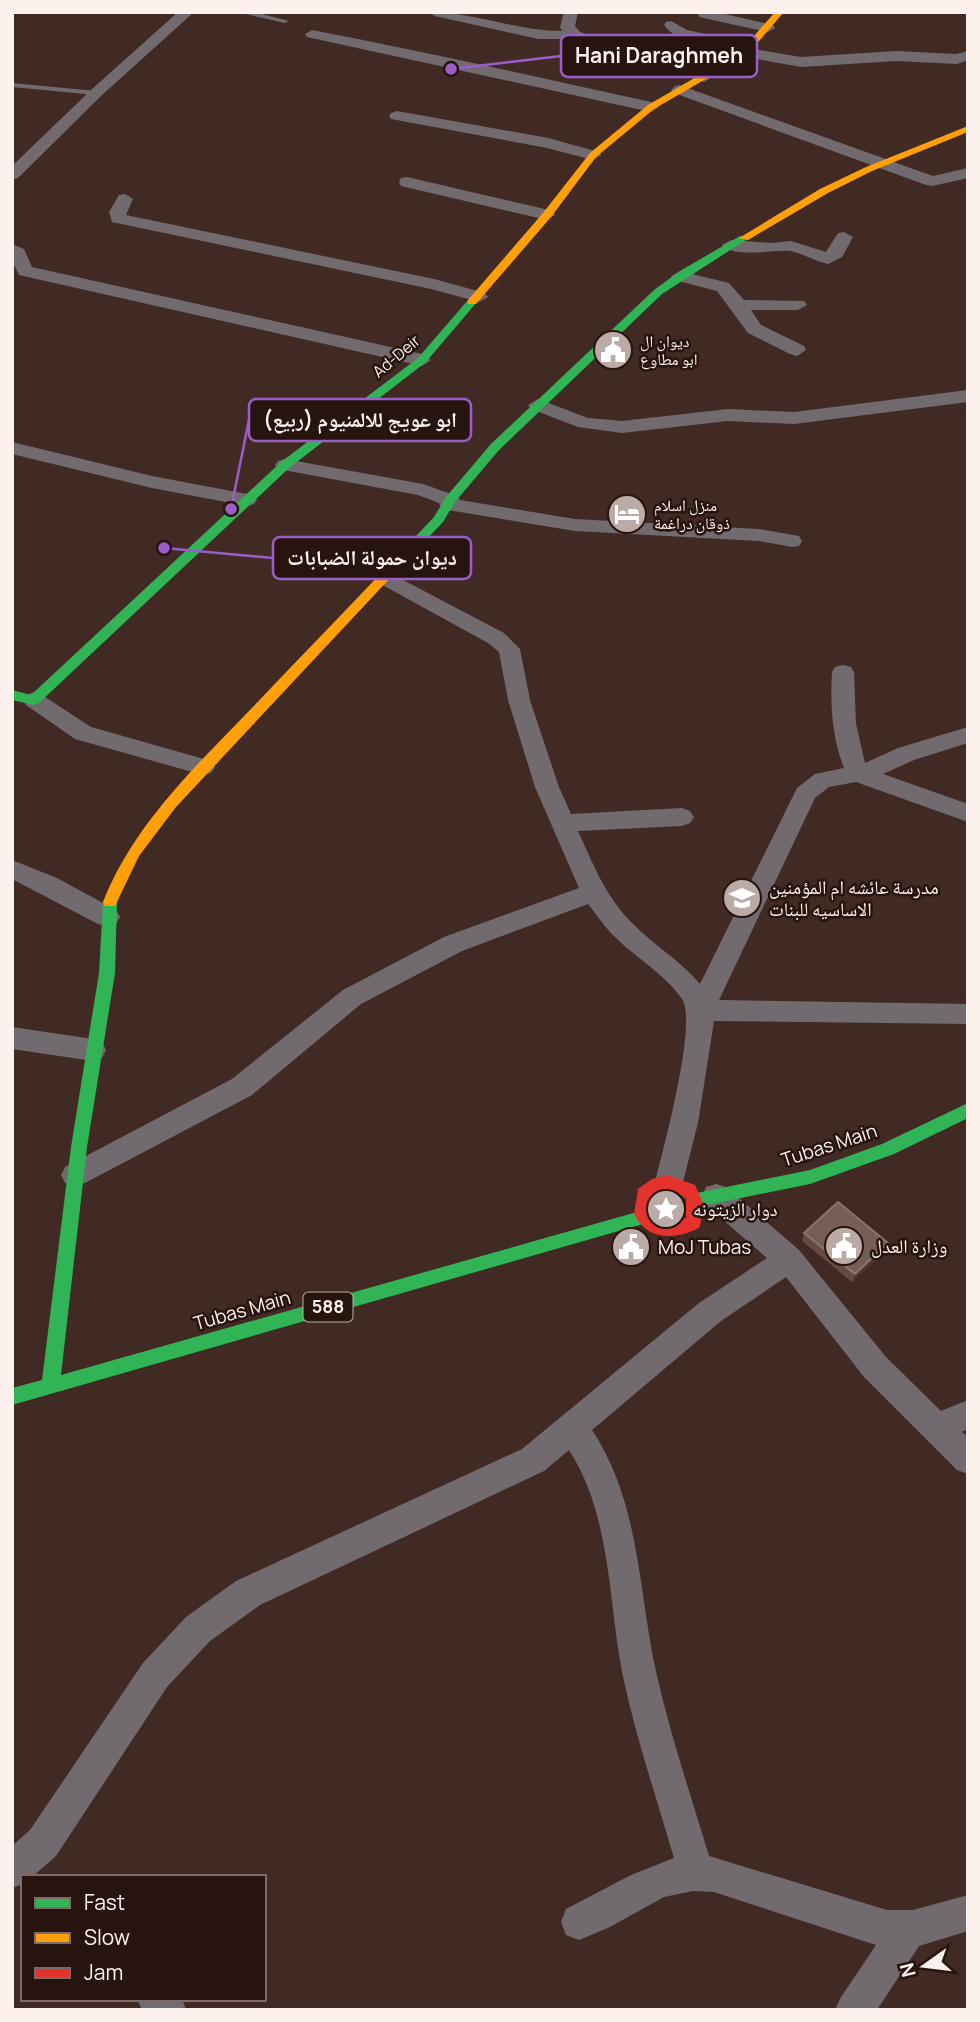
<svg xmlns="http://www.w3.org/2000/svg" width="980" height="2022" viewBox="0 0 980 2022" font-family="Manrope,'Noto Naskh Arabic',sans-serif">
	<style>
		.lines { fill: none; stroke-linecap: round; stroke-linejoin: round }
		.lane { fill: #716b6f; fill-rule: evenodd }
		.street { fill: #716b6f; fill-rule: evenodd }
		.fast { fill: #30b455; fill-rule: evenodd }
		.slow { fill: #ff9f0a; fill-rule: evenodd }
		.jam { fill: #e5322d; fill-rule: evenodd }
		.wall { fill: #654b43 }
		.shaded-wall { fill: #50372e }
		.building { fill: #765d55; stroke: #8b746d; stroke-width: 2 }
		.labels { text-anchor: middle; stroke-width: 5; stroke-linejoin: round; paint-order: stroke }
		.far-poi-label { font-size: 16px; fill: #fcf1ed; stroke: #27140e; text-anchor: start }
		.far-street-label { font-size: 16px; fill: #fcf1ed; stroke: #27140e }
		.shield { fill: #27140e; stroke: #bcafaa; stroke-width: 2 }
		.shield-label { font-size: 18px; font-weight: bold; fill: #fcf1ed }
		.poi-label { font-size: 19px; fill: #fcf1ed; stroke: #27140e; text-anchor: start }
		.street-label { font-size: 19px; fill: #fcf1ed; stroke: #27140e }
		.leader { fill: none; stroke: #9b5dca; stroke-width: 2.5 }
		.callout-dot { fill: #9b5dca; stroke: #27140e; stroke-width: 2.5 }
		.callout { fill: #27140e; stroke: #9b5dca; stroke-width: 2.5 }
		.callout-label { font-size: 21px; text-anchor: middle; font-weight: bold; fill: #fcf1ed }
	</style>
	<rect width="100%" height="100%" fill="#412a23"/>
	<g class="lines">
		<path class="lane" d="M 237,12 L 254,12 L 289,21 L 285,23 Z
			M 12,83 L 96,91 L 100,93 L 96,95 L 12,87 Z"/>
		<path class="street" d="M 178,12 L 194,12 L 101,96 L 18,178 L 12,180 L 12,166 L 91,90 Z
			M 428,12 C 474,12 516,31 562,31 L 560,27 L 564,12 L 578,12 L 575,26 L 580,32 L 709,74 L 712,77 L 704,82 L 574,39 L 538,39 L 435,16 Z
			M 698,12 L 716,12 L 773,25 L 775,28 L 768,32 L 699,17 Z
			M 671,21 L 687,30 L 724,38 L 726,41 L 724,44 L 801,57 L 896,51 L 956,54 L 968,51 L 968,60 L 957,64 L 896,61 L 801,67 L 696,48 L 694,45 L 697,41 C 683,39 673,37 664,25 L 666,22 Z
			M 312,30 C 426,52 538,77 651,102 L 659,107 L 651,112 L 307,37 L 305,34 Z
			M 679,85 L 933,176 L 968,168 L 968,178 L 932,186 L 926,185 L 674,93 L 671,90 L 674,87 Z
			M 397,111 L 548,138 L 599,152 L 601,155 L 593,160 L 547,148 L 391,119 L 389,116 L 391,113 Z
			M 407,177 L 553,211 L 555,215 L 547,220 L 401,186 L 399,182 L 401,178 Z
			M 125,194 L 133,199 L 126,215 L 434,279 L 485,293 L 488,297 L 479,302 L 431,289 L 112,222 L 109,212 L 119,195 Z
			M 844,232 L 853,237 L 842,257 L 828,264 C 815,261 802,253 790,251 C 772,249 735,259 722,245 L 731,240 L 771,243 L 791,241 L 826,252 L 838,233 Z
			M 12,244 L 24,249 L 32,267 L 422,354 L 431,360 L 422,366 L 19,275 L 12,261 Z
			M 680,271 L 729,283 L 744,300 L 804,301 L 807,305 L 798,310 L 751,310 L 761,325 L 804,346 L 806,350 L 797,356 L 790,354 L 748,333 L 717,291 L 674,280 L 671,276 Z
			M 968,390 L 968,402 L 794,424 L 728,421 L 622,433 L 578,427 L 531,409 L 528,405 L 538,399 L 588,418 L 622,421 L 728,409 L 794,412 Z
			M 12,442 L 152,476 L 247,494 L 254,496 L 257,500 L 254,504 L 247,506 L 152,488 L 12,454 Z
			M 285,459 L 423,484 L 457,496 L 460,500 L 575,519 L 759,529 L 799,536 L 802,541 L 799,546 L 792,547 L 759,541 L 575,531 L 448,510 L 441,508 L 439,503 L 418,495 L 278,469 L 275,465 L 278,461 Z
			M 384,570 L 504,633 L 520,649 L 530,700 L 559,787 L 571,814 L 682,808 L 690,811 L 694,817 L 690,823 L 682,826 L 578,831 C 593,864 605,895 630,921 C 652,944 680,960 700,984 L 797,788 L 815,774 L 844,768 C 832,737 830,705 832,672 L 835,667 L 843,665 L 851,667 L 854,672 L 856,724 L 865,763 L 898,748 L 968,727 L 968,743 L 914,760 L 883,774 L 968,804 L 968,822 L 856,782 L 829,787 L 815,798 L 719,1000 L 968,1004 L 968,1024 L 714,1021 L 698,1123 L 683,1182 L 679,1190 L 669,1194 L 659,1190 L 655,1182 C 663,1152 698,1021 682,999 C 665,974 636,958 615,937 C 605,928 597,915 588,904 L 462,951 L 361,1004 L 252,1095 L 85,1183 L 75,1187 L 65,1183 L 61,1175 L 65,1167 L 232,1079 L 343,990 L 444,937 L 579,888 L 535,787 L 508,700 L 499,652 L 488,643 L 377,582 L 373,577 L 377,572 Z
			M 34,692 L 42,695 L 91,727 L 211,761 L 215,767 L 211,773 L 203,775 L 75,739 L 26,705 L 23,700 L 26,695 Z
			M 12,860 L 57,878 L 116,910 L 120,917 L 116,924 L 107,926 L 98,924 L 12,879 Z
			M 12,1027 L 93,1039 L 102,1042 L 106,1050 L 102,1058 L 93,1061 L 12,1049 Z
			M 716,1184 L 726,1187 L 799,1250 L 886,1357 L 941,1411 L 968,1400 L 968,1429 L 962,1432 L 968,1437 L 968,1474 L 957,1470 L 864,1377 L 786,1277 L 721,1321 L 592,1430 C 641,1504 638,1593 657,1676 C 671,1737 691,1796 709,1856 L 887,1910 L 913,1910 L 968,1895 L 968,1931 L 919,1946 L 877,2010 L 835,2010 L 841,1997 L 876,1945 L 714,1892 L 693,1891 L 664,1897 L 610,1927 L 579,1940 L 566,1935 L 561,1922 L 566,1909 L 631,1875 L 674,1858 C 656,1796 635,1735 622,1672 C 608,1598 611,1515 569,1450 L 544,1471 L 260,1605 L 210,1641 L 167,1687 L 56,1856 L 32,1877 L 23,1877 L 23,1884 L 12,1888 L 12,1846 L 30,1830 L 143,1663 L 186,1617 L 236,1581 L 522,1449 L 699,1303 L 767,1258 L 706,1205 L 702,1196 L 706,1187 Z
			M 137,1999 L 182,1999 L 186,2010 L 142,2010 Z"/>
		<path class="fast" d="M 740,236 L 749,238 L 662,294 L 499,450 L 455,502 L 443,522 L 393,575 L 385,575 L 385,569 L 434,517 L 446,497 L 491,444 L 654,290 L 680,271 Z
			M 468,300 L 477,302 L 426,362 L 289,468 L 39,703 L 34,705 L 12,700 L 12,690 L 31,695 L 281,462 L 418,358 Z
			M 110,896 L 117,902 L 115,973 L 87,1147 L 61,1375 L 644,1210 L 650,1212 L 653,1217 L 650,1222 L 12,1405 L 12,1388 L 42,1380 L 71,1147 L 99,973 L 103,902 Z
			M 968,1103 L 968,1118 L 894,1154 L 810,1184 L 697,1207 L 691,1205 L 688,1200 L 691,1195 L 697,1193 L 810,1170 L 882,1144 Z"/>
		<path class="slow" d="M 775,12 L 784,12 L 747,55 L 654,109 L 596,157 L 551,217 L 476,304 L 468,304 L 468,300 L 543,213 L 590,153 L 648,105 L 741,51 Z
			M 968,126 L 968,132 L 872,171 L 828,193 L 748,240 L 739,238 L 820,189 L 866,167 Z
			M 389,568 L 395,572 L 393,575 L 176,807 L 139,856 L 115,906 L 105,906 L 103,902 C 133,826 192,770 248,712 C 293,665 339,617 385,569 Z"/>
		<path class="jam" d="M 667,1175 L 695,1185 L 705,1207 L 699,1228 C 675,1240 647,1241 634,1214 L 638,1189 L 652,1179 ZM 667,1189 L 677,1192 L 686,1199 L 686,1218 L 666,1222 L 652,1212 L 652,1197 Z"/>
	</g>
	<path class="wall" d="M 804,1233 L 888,1243 L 885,1251 L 852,1282 L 802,1241 Z"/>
	<path class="shaded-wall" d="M 888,1243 L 885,1251 L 852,1282 L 855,1274 Z"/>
	<path class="building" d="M 838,1202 L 888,1243 L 855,1274 L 804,1233 Z"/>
	<defs>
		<symbol id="civic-disc" viewBox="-11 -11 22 22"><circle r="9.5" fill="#bbaba6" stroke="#27140e"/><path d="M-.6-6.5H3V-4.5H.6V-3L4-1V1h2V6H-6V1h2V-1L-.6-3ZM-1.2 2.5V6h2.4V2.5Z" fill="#fff"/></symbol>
		<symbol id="hotel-disc" viewBox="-11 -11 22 22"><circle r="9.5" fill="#bbaba6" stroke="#27140e"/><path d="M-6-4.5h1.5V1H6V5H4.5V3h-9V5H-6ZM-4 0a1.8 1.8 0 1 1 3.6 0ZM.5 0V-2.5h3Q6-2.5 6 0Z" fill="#fff"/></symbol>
		<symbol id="school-disc" viewBox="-11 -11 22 22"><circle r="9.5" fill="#bbaba6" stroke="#27140e"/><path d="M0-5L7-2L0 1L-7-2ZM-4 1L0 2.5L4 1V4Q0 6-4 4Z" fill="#fff"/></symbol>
		<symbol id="sight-disc" viewBox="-11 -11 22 22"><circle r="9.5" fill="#bbaba6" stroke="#27140e"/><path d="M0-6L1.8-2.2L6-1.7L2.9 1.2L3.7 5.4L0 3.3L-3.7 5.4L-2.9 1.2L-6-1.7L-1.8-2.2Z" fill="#fff"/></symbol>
	</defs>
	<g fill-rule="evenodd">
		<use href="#civic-disc" x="591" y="328" width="44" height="44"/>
		<use href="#hotel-disc" x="605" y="492" width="44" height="44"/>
		<use href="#school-disc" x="720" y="876" width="44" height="44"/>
		<use href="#sight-disc" x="644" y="1187" width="44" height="44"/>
		<use href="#civic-disc" x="822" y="1224" width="44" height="44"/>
		<use href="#civic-disc" x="609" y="1225" width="44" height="44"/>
	</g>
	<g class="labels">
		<g class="far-poi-label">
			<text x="640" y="347">ديوان ال<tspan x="640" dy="18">ابو مطاوع</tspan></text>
			<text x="654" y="511">منزل اسلام<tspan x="654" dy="18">ذوقان دراغمة</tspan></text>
		</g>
		<g class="far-street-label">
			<text transform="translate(396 356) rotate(-40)" y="6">Ad-Deir</text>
		</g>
		<rect class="shield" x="303.5" y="1292.5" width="49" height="29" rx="5"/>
		<g class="shield-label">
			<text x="328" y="1313">588</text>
		</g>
		<g class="poi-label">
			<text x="769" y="894">مدرسة عائشه ام المؤمنين<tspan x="769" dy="22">الاساسيه للبنات</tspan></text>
			<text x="693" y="1216">دوار الزيتونه</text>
			<text x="871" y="1253">وزارة العدل</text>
			<text x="658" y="1254">MoJ Tubas</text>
		</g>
		<g class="street-label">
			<text transform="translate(829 1145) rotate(-18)" y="7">Tubas Main</text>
			<text transform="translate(242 1310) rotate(-16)" y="7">Tubas Main</text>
		</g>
	</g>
	<path class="leader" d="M451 69L561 56M231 509L249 420M164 548L273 558"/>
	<g class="callout-dot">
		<circle cx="451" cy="69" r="7"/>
		<circle cx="231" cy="509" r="7"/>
		<circle cx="164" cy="548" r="7"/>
	</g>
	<g class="callout">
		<rect x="561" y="35" width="196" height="42" rx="7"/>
		<rect x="249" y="399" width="222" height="42" rx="7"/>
		<rect x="273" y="537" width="198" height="42" rx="7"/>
	</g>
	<g class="callout-label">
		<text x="659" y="63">Hani Daraghmeh</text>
		<text x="360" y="427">ابو عويج للالمنيوم (ربيع)</text>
		<text x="372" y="565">ديوان حمولة الضبابات</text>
	</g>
	<rect width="980" height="2022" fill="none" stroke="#fcf1ed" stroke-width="28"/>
	<rect x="21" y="1875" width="245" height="126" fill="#27140e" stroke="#7c6c67" stroke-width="2"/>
	<rect x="35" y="1898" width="35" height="10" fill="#30b455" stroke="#7c6c67" stroke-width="2"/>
	<text x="84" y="1910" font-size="21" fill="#fcf1ed">Fast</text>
	<rect x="35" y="1933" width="35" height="10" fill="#ff9f0a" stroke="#7c6c67" stroke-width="2"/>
	<text x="84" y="1945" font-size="21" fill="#fcf1ed">Slow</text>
	<rect x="35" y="1968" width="35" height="10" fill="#e5322d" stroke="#7c6c67" stroke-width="2"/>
	<text x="84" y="1980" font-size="21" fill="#fcf1ed">Jam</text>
	<g transform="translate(924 1966) rotate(256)" stroke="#27140e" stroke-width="5" paint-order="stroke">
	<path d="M0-5L12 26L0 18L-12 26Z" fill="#fcf1ed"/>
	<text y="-10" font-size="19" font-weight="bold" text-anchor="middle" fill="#fcf1ed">N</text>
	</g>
</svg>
